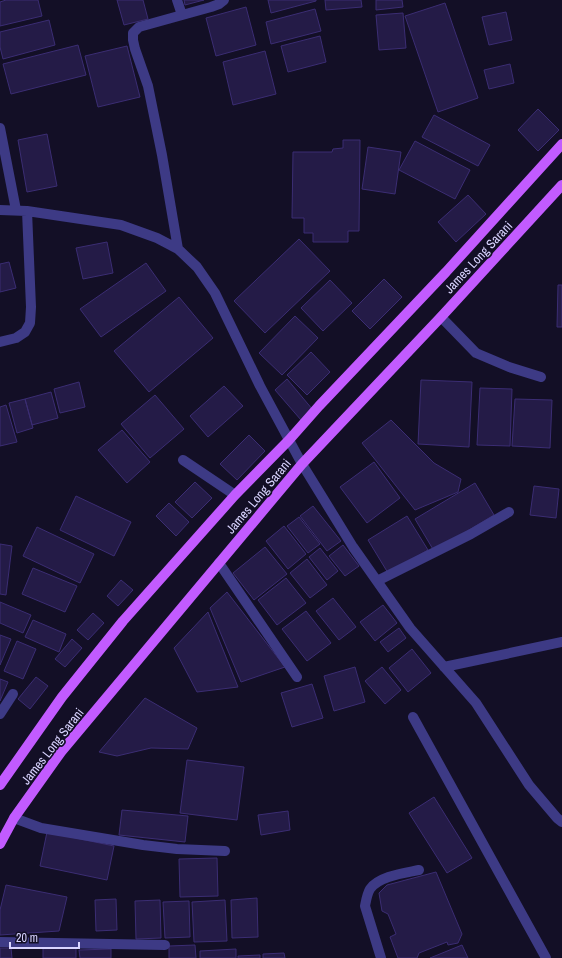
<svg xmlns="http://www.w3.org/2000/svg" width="562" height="958" viewBox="0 0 562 958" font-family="'Archivo Narrow',sans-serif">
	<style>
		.building { fill: #241b47; stroke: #3b2d73 }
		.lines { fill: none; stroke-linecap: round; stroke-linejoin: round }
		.minor { stroke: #3d3a85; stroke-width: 10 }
		.major { stroke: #c25bff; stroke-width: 10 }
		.labels { text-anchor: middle; stroke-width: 3.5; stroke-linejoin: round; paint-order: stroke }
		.street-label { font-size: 13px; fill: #d9d4ff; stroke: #130f26 }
	</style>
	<rect width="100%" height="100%" fill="#130f26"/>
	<path class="building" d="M 6,0 L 38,0 L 42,16 L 0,26 L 0,2 Z
		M 117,0 L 143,0 L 148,19 L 124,25 Z
		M 184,0 L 204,0 L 185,5 Z
		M 268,0 L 316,0 L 316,1 L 271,13 Z
		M 325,0 L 361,0 L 362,7 L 326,10 Z
		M 376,0 L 402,0 L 403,7 L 376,10 Z
		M 445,3 L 478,98 L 438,112 L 405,16 Z
		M 246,7 L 256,45 L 216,56 L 206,18 Z
		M 315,9 L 321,31 L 271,44 L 266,22 Z
		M 506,12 L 512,40 L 489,45 L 482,17 Z
		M 403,13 L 406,48 L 379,50 L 376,15 Z
		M 49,20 L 55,45 L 3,59 L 0,47 L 0,32 Z
		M 320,36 L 326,62 L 288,72 L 281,46 Z
		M 78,45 L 86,75 L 11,94 L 3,64 Z
		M 127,46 L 140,97 L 98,107 L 85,56 Z
		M 265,51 L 276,94 L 233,105 L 223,62 Z
		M 510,64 L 514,83 L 489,89 L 484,70 Z
		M 538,109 L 559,130 L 538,151 L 518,130 Z
		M 434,115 L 490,145 L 478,166 L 422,137 Z
		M 47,134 L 57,186 L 27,192 L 18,140 Z
		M 343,140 L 360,140 L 359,231 L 348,231 L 348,242 L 313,242 L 313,233 L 304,233 L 304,218 L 292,218 L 293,152 L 332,152 L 333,149 L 343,148 Z
		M 415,141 L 470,170 L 455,199 L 399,170 Z
		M 368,147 L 401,152 L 395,194 L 362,189 Z
		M 468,195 L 486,214 L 456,242 L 438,222 Z
		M 299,239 L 330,271 L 265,333 L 234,301 Z
		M 107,242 L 113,273 L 83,279 L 76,248 Z
		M 9,262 L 16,288 L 0,292 L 0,264 Z
		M 146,263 L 166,291 L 101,337 L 80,309 Z
		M 384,279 L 402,297 L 370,329 L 352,311 Z
		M 330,280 L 352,303 L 323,331 L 301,308 Z
		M 558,285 L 562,285 L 562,327 L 557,327 Z
		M 179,297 L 213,338 L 149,392 L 114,351 Z
		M 295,316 L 318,338 L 282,375 L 259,353 Z
		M 311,352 L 330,372 L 307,395 L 287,375 Z
		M 287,379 L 313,410 L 301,420 L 275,390 Z
		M 421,380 L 472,382 L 469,447 L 418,444 Z
		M 79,382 L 85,407 L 60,413 L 54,389 Z
		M 224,386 L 243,406 L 208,437 L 190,416 Z
		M 480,388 L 512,389 L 510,446 L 477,445 Z
		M 51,392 L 58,418 L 32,425 L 25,399 Z
		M 155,395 L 184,429 L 150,458 L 121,424 Z
		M 25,399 L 33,428 L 17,433 L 9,403 Z
		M 515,399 L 552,400 L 550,448 L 512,446 Z
		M 6,405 L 17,442 L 0,446 L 0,407 Z
		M 391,420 L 434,463 L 461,479 L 458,492 L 415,510 L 362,443 Z
		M 122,430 L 150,462 L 127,483 L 98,450 Z
		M 249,435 L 265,451 L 237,480 L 220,464 Z
		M 374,462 L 400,498 L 367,523 L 340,487 Z
		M 195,482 L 212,498 L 192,518 L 175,502 Z
		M 475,483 L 494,515 L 434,551 L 415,519 Z
		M 534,486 L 559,489 L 556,518 L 530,515 Z
		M 76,496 L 131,522 L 114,556 L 60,530 Z
		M 169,503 L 189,522 L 176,536 L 156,516 Z
		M 313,506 L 341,541 L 327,551 L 300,516 Z
		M 407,516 L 428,550 L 388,573 L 368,540 Z
		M 299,517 L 320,544 L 308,553 L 287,526 Z
		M 284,526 L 306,554 L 288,569 L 266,541 Z
		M 37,527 L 94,554 L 80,583 L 23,556 Z
		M 0,544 L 12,546 L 6,595 L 0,594 Z
		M 343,545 L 359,566 L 345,576 L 329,556 Z
		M 265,547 L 287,574 L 254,600 L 233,573 Z
		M 320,548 L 338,571 L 327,580 L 309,557 Z
		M 307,559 L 327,585 L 310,598 L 290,573 Z
		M 33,568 L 77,586 L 65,612 L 22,594 Z
		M 286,578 L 306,603 L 277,625 L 258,600 Z
		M 121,580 L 133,590 L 118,606 L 107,596 Z
		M 227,592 L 285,667 L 241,682 L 210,608 Z
		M 333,598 L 356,627 L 339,640 L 316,611 Z
		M 0,602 L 31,615 L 23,633 L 0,623 Z
		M 383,605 L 397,623 L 375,641 L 360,622 Z
		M 306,611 L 331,643 L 307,661 L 282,629 Z
		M 208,612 L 238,687 L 197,692 L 174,648 Z
		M 93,613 L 104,623 L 88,640 L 77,630 Z
		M 33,620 L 66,634 L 59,652 L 25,637 Z
		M 399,628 L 406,638 L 388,652 L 380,642 Z
		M 0,635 L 11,639 L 0,665 Z
		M 72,639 L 82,648 L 65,667 L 55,659 Z
		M 17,641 L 36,649 L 23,679 L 4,671 Z
		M 412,649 L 431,673 L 408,692 L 389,668 Z
		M 355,667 L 365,702 L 334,711 L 324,676 Z
		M 382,667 L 401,690 L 385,704 L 365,681 Z
		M 36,677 L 48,686 L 30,709 L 18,699 Z
		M 0,679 L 8,682 L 0,701 Z
		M 312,684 L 323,718 L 292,727 L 281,693 Z
		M 145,698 L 197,728 L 188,749 L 151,748 L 117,756 L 99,752 Z
		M 187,760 L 244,767 L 237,820 L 180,813 Z
		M 434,797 L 472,858 L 447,873 L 409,813 Z
		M 122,810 L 188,816 L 185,842 L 119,835 Z
		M 288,811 L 290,830 L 261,835 L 258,815 Z
		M 47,832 L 114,846 L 107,880 L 40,866 Z
		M 217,858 L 218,896 L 180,897 L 179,859 Z
		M 436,872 L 462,934 L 458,943 L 448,945 L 447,942 L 419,953 L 417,958 L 398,958 L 390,937 L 396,934 L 388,914 L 382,911 L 379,893 L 387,885 Z
		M 6,885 L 67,897 L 59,931 L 0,935 L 0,910 Z
		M 257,898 L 258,937 L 232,938 L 231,900 Z
		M 116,899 L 117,930 L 96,931 L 95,900 Z
		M 160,900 L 161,938 L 136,939 L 135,901 Z
		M 225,900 L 227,941 L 194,942 L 192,902 Z
		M 189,901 L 190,937 L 165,938 L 163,902 Z
		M 195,945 L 196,958 L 169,958 L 169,946 Z
		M 462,945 L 468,958 L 430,958 Z
		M 76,947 L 76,958 L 43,958 L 43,948 Z
		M 0,948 L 11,948 L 12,958 L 0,958 Z
		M 111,949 L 111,958 L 80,958 L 79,950 Z
		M 236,949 L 236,958 L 200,958 L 200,951 Z
		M 284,953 L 285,958 L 263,958 L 263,954 Z
		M 260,955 L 260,958 L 238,958 L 238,956 Z"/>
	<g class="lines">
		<path class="minor" d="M 177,0 L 182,15
			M 0,128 L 16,210
			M 0,210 L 27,211 L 121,225 L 157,238 L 178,249 L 197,267 L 215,293 L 260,386 L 302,464 L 353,547 L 410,628 L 476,703 L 529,785 L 557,818 L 562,822
			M 178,249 L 162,155 L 148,86 L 135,49 L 133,40 L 133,33 L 139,27 L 211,7 L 219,4 L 224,0
			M 441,317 L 476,353 L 509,367 L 541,377
			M 0,342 L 16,338 L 25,332 L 30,323 L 31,307 L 27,211
			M 183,460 L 235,495
			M 219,563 L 297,677
			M 377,581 L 471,534 L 509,512
			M 444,667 L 562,642
			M 0,714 L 13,694
			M 413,717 L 546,958
			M 14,818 L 41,828 L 143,845 L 177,849 L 225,851
			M 0,942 L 165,945
			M 381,958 L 365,906 C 366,901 367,894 370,889 C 379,876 405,873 419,870"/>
		<path class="major" d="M 0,785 L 62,697 L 123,621 L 235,495 L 289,440 L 319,406 L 446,272 L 562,144
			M 0,844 L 14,818 L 61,752 L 302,464 L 441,317 L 562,185"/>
	</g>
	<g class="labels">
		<g class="street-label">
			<text transform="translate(478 257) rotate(-47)" y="5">James Long Sarani</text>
			<text transform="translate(258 496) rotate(-50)" y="5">James Long Sarani</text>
			<text transform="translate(52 746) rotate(-52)" y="5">James Long Sarani</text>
		</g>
	</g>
	<path d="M10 942v6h69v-6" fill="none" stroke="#d9d4ff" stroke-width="2"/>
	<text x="16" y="942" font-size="12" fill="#d9d4ff" stroke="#130f26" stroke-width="3" paint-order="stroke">20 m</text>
</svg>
